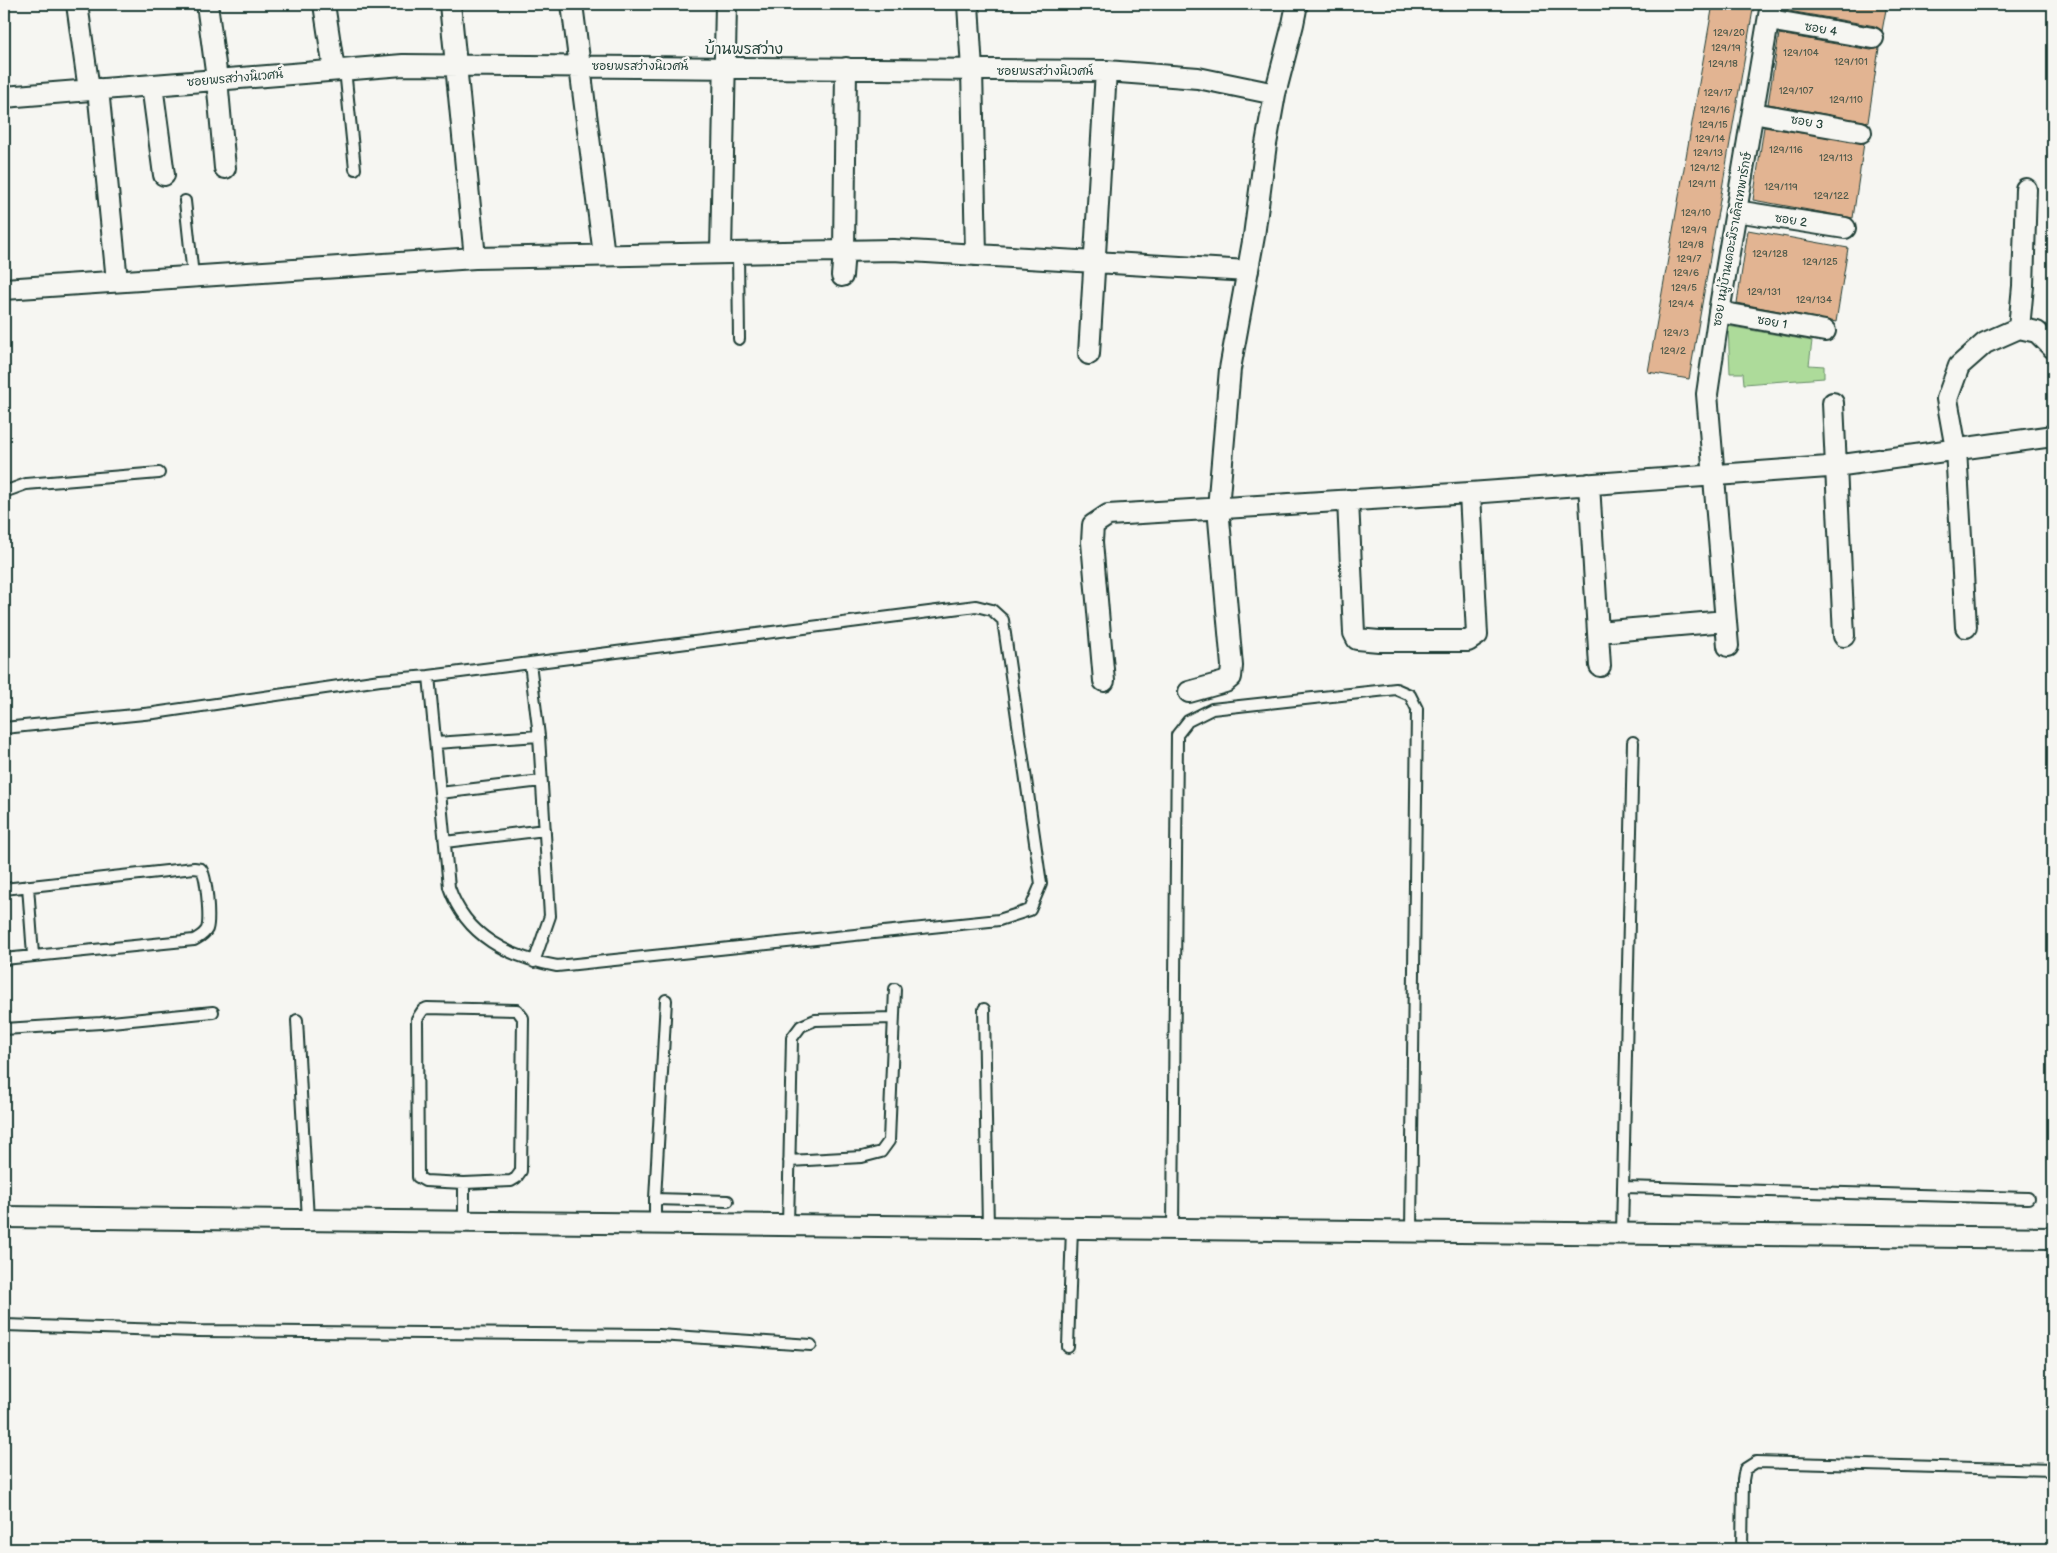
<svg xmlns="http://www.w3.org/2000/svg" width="2057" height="1553" viewBox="0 0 2057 1553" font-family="'Balsamiq Sans','Playpen Sans Thai',sans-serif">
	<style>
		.green { fill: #addb9a; stroke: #668c67 }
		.building { fill: #e2b492; stroke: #1f3d34 }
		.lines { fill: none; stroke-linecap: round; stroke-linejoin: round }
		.service-casing { stroke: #1f3d34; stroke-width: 14 }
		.minor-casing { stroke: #1f3d34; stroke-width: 24 }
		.service { stroke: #f6f6f2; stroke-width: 10 }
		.minor { stroke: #f6f6f2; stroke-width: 20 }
		.labels { text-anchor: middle; stroke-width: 4.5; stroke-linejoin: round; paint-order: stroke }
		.number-label { font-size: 10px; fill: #505b4c }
		.street-label { font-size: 12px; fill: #1f3d34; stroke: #f6f6f2 }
		.quarter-label { font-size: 15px; fill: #1f3d34; stroke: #f6f6f2 }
	</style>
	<rect width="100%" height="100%" fill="#f6f6f2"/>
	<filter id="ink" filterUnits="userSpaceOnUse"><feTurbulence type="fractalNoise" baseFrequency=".02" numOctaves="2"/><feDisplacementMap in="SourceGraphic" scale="10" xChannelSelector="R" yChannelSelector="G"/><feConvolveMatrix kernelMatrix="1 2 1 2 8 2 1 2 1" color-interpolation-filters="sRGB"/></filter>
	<g filter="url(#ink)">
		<path class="green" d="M 1728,326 L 1812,341 L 1809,365 L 1824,366 L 1824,378 L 1744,384 L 1743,373 L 1730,373 Z"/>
		<path class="building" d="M 1713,4 L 1754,4 L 1689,379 L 1648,372 Z
			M 1784,4 L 1887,4 L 1882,31 L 1875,26 L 1783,10 Z
			M 1779,34 L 1871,50 L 1879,48 L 1868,122 L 1768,104 Z
			M 1764,127 L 1864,143 L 1853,218 L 1753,200 Z
			M 1748,230 L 1848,248 L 1836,322 L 1737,303 Z"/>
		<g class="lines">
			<defs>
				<path id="service" d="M 345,69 L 355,169
					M 185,201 L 193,276
					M 738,253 L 739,339
					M 4,492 L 26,484 L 159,473
					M 530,663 L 539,736 L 550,916 L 534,962
					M 4,728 L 154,713 L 380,680 L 429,676 L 449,887 C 466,937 509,957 557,966 L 999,920 L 1030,910 L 1041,884 L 1003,620 L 992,610 L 976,606 L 429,676
					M 436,743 L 539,736
					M 440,793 L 541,781
					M 445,842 L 545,830
					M 28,886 L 33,955
					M 4,889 L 194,868 L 201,869 C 207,876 210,920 207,929 C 204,935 199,937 194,940 L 4,959
					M 984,1009 L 988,1227
					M 297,1020 L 308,1220
					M 4,1029 L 101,1023 L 213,1012
					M 789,1161 L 862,1157 L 881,1152 L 889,1141 L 895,989
					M 1624,1187 L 2028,1198
					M 655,1199 L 728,1201
					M 464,1222 L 464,1183 L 425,1181 L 418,1177 L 417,1019 L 423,1010 L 427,1008 L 517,1010 L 523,1018 L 521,1171 L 516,1178 L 511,1181 L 464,1183
					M 655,1223 L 655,1199 L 666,1000
					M 788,1225 L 792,1038 L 801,1026 L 815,1020 L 893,1018
					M 1173,1229 L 1177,735 L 1188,721 L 1212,709 L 1396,689 L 1410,695 L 1417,709 L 1411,1231
					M 1622,1233 L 1633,742
					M 4,1325 L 198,1331 L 659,1335 L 811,1345
					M 1068,1347 L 1072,1228
					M 1742,1549 L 1743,1480 L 1745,1469 L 1756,1462 L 2053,1470"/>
				<path id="minor" d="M 77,4 L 89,90
					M 207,4 L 217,79 L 225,168
					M 324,4 L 334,70
					M 450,4 L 475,258
					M 572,4 L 604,255
					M 968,4 L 972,70 L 976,255
					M 1769,20 L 1873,38
					M 152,85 L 164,175
					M 98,89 L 117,281
					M 4,97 L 403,65 L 1106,71 L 1198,78 L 1275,94
					M 1753,113 L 1861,132
					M 2026,189 L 2023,286 L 2019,328 L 2037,332 L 2053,348
					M 1736,211 L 1845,228
					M 721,253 L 726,4
					M 842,276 L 844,251 L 846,68
					M 4,289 L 475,258 L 893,250 L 1248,271
					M 1719,312 L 1825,331
					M 1089,354 L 1106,71
					M 1833,403 L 1844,636
					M 1589,484 L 1600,666
					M 1348,500 L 1354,633 L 1357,639 L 1379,641 L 1468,641 L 1477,635 L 1470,493
					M 1966,627 L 1956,449 L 1947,399 L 1959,366 L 1985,343 L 2019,328
					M 1598,632 L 1726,621
					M 1728,646 L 1707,394 L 1719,312 L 1771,4
					M 1104,681 L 1092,542 L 1093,525 L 1108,515 L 1470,493 L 1828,467 L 2053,436
					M 1189,692 L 1225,682 L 1231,677 L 1232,666 L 1218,508 L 1230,369 L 1254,236 L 1266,144 L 1275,94 L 1293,24 L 1297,4
					M 4,1217 L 2053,1238"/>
			</defs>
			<use href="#service" class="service-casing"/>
			<use href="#minor" class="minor-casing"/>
			<use href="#service" class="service"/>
			<use href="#minor" class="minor"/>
		</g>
	</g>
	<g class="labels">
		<g class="number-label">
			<text x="1729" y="36">129/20</text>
			<text x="1726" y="51">129/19</text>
			<text x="1801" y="56">129/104</text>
			<text x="1851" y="65">129/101</text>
			<text x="1723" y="67">129/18</text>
			<text x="1796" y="94">129/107</text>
			<text x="1718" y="96">129/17</text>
			<text x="1846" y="103">129/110</text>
			<text x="1715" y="113">129/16</text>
			<text x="1713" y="128">129/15</text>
			<text x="1710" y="142">129/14</text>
			<text x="1786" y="153">129/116</text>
			<text x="1708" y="156">129/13</text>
			<text x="1836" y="161">129/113</text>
			<text x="1705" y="171">129/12</text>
			<text x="1702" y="187">129/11</text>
			<text x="1781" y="190">129/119</text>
			<text x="1831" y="199">129/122</text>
			<text x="1696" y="216">129/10</text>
			<text x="1694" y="233">129/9</text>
			<text x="1691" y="248">129/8</text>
			<text x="1770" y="257">129/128</text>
			<text x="1689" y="262">129/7</text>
			<text x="1820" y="265">129/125</text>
			<text x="1686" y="276">129/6</text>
			<text x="1684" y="291">129/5</text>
			<text x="1764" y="295">129/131</text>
			<text x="1814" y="303">129/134</text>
			<text x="1681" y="307">129/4</text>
			<text x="1676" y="336">129/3</text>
			<text x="1673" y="354">129/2</text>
		</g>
		<g class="street-label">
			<text transform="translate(1821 29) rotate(10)" y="4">ซอย 4</text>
			<text x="640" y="70">ซอยพรสว่างนิเวศน์</text>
			<text x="1045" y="75">ซอยพรสว่างนิเวศน์</text>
			<text transform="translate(235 78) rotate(-5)" y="4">ซอยพรสว่างนิเวศน์</text>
			<text transform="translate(1807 122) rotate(10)" y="4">ซอย 3</text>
			<text transform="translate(1791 220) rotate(9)" y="4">ซอย 2</text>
			<text transform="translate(1732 239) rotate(-80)" y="4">ซอย หมู่บ้านเดอะมิราเคิลเทพารักษ์</text>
			<text transform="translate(1772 322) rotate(10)" y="4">ซอย 1</text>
		</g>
		<g class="quarter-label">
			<text x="744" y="54">บ้านพรสว่าง</text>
		</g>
	</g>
	<rect width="2057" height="1553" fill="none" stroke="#f6f6f2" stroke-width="20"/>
	<rect x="10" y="10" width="2037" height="1533" fill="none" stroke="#1f3d34" stroke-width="2" filter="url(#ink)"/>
</svg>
